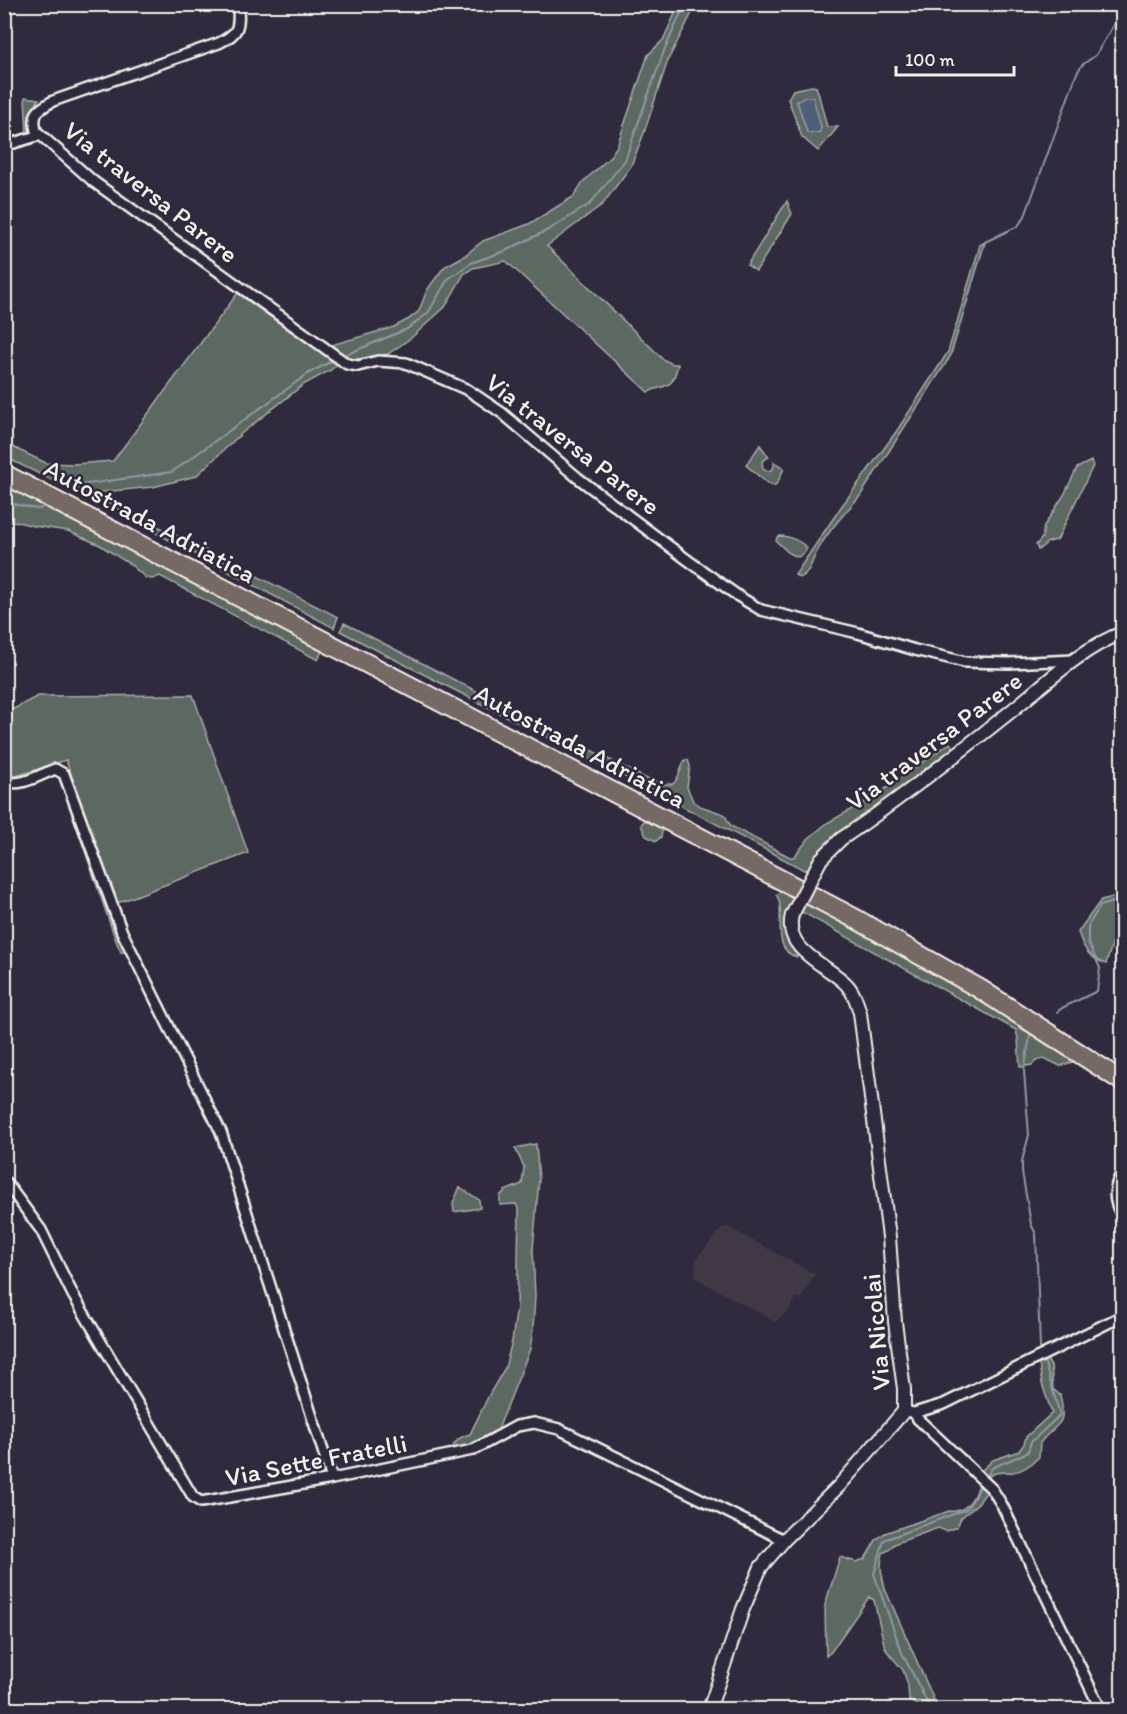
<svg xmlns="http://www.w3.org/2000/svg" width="1127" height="1714" viewBox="0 0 1127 1714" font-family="Itim,sans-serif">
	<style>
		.built { fill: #403845 }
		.green { fill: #5b6960; stroke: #a8ada4; stroke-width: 1.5; fill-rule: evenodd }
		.water { fill: #4e5f79; stroke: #9099a5; stroke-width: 1.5 }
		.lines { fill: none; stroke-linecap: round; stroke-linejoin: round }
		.stream { stroke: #9099a5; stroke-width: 2 }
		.minor-casing { stroke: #f4f1e8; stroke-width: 14 }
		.tertiary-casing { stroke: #f4f1e8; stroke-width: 16 }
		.motorway-casing { stroke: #f4f1e8; stroke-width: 22 }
		.minor { stroke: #2f2a3d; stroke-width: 9 }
		.tertiary { stroke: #2f2a3d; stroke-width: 12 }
		.motorway { stroke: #756964; stroke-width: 18 }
		.tertiary-bridge-casing { stroke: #f4f1e8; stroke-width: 16; stroke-linecap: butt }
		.tertiary-bridge { stroke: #2f2a3d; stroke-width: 12 }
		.labels { text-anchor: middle; stroke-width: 5; stroke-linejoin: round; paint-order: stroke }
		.street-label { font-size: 26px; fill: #f4f1e8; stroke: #2f2a3d }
	</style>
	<rect width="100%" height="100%" fill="#2f2a3d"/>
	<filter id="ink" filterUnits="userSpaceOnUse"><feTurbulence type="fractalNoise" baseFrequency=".0167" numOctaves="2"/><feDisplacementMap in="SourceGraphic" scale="12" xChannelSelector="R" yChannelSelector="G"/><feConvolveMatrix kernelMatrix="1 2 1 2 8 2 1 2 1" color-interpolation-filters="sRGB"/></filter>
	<g filter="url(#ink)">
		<path class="built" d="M 728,1227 L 815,1274 L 801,1299 L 797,1297 L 789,1310 L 775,1322 L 695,1278 L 696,1259 L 722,1228 Z"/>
		<path class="green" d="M 679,5 L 696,5 L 668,60 L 644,133 L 631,166 L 603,204 L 547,246 L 664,360 L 673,364 L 678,364 C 672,390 669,383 648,392 L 506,261 L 473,268 L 464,274 L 445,307 L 411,338 L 388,354 L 352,360 L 345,358 L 328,346 L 394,327 L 409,319 L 419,311 L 427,290 L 444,267 L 464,256 L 483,241 L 529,224 L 573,197 L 583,182 L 609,158 L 617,146 L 648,55 L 663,40 Z
			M 812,86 L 816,87 L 818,92 L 827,127 L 838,127 L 818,151 L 802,137 L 788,99 L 793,90 ZM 811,97 L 821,127 L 807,132 L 797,101 Z
			M 25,97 L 39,99 L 32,112 L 33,131 L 27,135 Z
			M 787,201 L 792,214 L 756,271 L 747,265 Z
			M 985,242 L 950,357 L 860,496 C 844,514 826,533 816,554 C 811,563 810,573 800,578 L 795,575 L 841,507 L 896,432 L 948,352 L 980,245 Z
			M 240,290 L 338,363 L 331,370 L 303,385 L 242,433 L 196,476 L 153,487 L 92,493 L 338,617 L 334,628 L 154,532 L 141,520 L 94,496 L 74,491 L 5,457 L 4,443 L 46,463 L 74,464 L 113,461 Z
			M 760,445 L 769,457 L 762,461 L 763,469 L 767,471 L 771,470 L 774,467 L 774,462 L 784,468 L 778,482 L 774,486 L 767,483 L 746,465 Z
			M 1091,461 L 1093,466 L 1057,540 L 1048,542 L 1038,550 L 1036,545 L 1042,538 L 1044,526 L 1064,495 L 1077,468 Z
			M 5,484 L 323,649 L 318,660 L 160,576 L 152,579 L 146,578 L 131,565 L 100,545 L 68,531 L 34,526 L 5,519 Z
			M 780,536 C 788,536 801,541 807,548 L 805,552 L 798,557 L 789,553 L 776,541 L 777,537 Z
			M 344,623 L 645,778 L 664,784 L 673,784 C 680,778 680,768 685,760 L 688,760 L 690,766 L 687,787 L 693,801 L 700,806 L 724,814 L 731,826 L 790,857 L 794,857 L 809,838 L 827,823 L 875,796 L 950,743 L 955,749 L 826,845 L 806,871 C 652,789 495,712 340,631 Z
			M 193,695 L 248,853 L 115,904 L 66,760 L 13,777 L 5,764 L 4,714 L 38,696 Z
			M 73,803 L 129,953 L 121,952 L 116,941 L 69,805 Z
			M 647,816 L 663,825 L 661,837 L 656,841 L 646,836 L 641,825 Z
			M 783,890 L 794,896 L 789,909 L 801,953 L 797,957 C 768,950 788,908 776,895 Z
			M 1117,896 L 1122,896 L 1122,928 L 1115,935 L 1106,964 C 1089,958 1084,950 1078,932 L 1101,900 Z
			M 804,902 L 925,966 L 1074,1055 L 1073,1062 L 1060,1066 L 1044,1058 L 1036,1061 L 1032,1065 L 1020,1067 L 1018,1039 L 1016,1030 L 800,911 Z
			M 536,1144 L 539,1179 L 533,1249 L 535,1296 L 533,1329 L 530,1349 L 495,1437 L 472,1448 L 450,1452 C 455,1441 459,1437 470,1434 L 490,1393 L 505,1368 L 512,1341 L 517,1306 L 519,1211 L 516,1204 L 500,1205 L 500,1196 L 505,1191 L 522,1184 L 524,1167 L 515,1148 Z
			M 460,1187 L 479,1200 L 480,1208 L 454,1212 L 453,1203 Z
			M 1044,1355 L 1051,1366 L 1053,1389 L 1060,1395 C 1067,1429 1058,1420 1040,1443 L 1039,1457 C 1032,1464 1023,1471 1013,1472 C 1002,1473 997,1470 988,1477 L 989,1481 L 980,1472 L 993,1460 L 1019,1451 L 1024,1444 L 1026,1437 L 1052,1413 L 1042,1384 L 1038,1357 Z
			M 981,1481 L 989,1489 L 978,1503 L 961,1518 L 957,1527 L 946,1531 L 938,1528 L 894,1544 L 889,1550 L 883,1553 C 879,1568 882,1574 885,1589 L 938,1709 L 922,1709 L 920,1706 L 909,1701 L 908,1685 L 903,1670 L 887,1651 L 884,1644 L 874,1600 L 869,1597 L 831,1652 L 826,1656 L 825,1605 L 840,1557 L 856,1562 L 865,1559 L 876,1540 L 885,1533 L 949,1511 C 968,1514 974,1495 981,1481 Z"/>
		<path class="water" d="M 806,97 L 813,97 L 821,127 L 820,132 L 810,134 L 807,132 L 797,101 Z"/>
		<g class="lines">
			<path class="stream" d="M 345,355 L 407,329 L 428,313 L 448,279 L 471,263 L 505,251 L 550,229 L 590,204 L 625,160 L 664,51 L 685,4
				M 950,357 L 985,242 L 1018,226 L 1025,216 L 1077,73 L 1082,65 L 1096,55 L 1122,10
				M 70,490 L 80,485 L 172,472 L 309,373 L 332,361
				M 4,502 L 37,509 L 42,508
				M 1057,1012 L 1062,1008 L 1097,991 L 1100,968 L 1088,942 L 1088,926 L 1100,906 L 1122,899
				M 1035,1032 L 1030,1036 L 1024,1071 L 1029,1135 L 1022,1161 L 1022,1172 L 1031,1224 L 1036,1234 L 1040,1348
				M 986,1478 L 992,1468 L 1028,1452 L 1031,1442 L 1060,1415 L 1043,1357
				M 931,1710 L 902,1653 L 874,1574 L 884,1540 L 967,1509 L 982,1484"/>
			<defs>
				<path id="minor" d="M 238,4 C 239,27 240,33 219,43 L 53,101 C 38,110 32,112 36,131 L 94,182 L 347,364 L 358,366 L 378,361 L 406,363 L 468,390 L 502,413 L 578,478 L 689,561 L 738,596 L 761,610 L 858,633 L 915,650 L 965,662 L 1009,663 L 1074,660
					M 4,146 L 40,135
					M 4,779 C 16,790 42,774 55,769 L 64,774 L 122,932 L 221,1132 L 332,1479
					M 1122,1172 C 1114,1187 1112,1200 1122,1215
					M 4,1180 L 41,1230 L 73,1295 L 193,1497 L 201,1502 L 332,1479 L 473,1450 L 517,1426 L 534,1423 L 559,1429 L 784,1540
					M 910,1412 L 914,1413 L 944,1404 L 1122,1316
					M 914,1413 L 918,1419 L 992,1489 L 1002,1505 L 1101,1710"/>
				<path id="tertiary" d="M 821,859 L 841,839 C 899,800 955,756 1010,712 C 1045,684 1080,649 1122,633
					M 709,1710 L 743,1609 L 761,1567 L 784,1540 L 839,1486 L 904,1411 L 904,1389 L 895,1322 L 889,1237 L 860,1013 C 857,1003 854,992 846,984 C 826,964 783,950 792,915"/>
				<path id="motorway" d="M 4,474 L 856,919 L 980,989 L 1122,1081"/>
			</defs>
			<use href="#minor" class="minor-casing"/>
			<use href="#tertiary" class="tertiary-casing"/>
			<use href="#motorway" class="motorway-casing"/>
			<use href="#minor" class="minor"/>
			<use href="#tertiary" class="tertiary"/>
			<use href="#motorway" class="motorway"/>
			<defs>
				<path id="tertiary-bridge" d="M 792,915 L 821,859"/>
			</defs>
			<use href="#tertiary-bridge" class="tertiary-bridge-casing"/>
			<use href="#tertiary-bridge" class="tertiary-bridge"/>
		</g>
	</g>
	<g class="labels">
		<g class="street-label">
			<text transform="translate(151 192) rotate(38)" y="9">Via traversa Parere</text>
			<text transform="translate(573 444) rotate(38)" y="9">Via traversa Parere</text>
			<text transform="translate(150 521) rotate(28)" y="9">Autostrada Adriatica</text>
			<text transform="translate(934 741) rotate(-37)" y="9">Via traversa Parere</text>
			<text transform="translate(580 746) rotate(28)" y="9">Autostrada Adriatica</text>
			<text transform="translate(876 1332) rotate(-95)" y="9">Via Nicolai</text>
			<text transform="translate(316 1460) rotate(-11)" y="9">Via Sette Fratelli</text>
		</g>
	</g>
	<rect width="1127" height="1714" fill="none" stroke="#2f2a3d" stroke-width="24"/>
	<rect x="12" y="12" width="1103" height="1690" fill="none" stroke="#f4f1e8" stroke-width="2" filter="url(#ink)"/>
	<path d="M896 66v9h118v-9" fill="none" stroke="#f4f1e8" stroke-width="3"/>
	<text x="905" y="66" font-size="18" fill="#f4f1e8" stroke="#2f2a3d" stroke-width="4.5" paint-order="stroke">100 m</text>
</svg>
